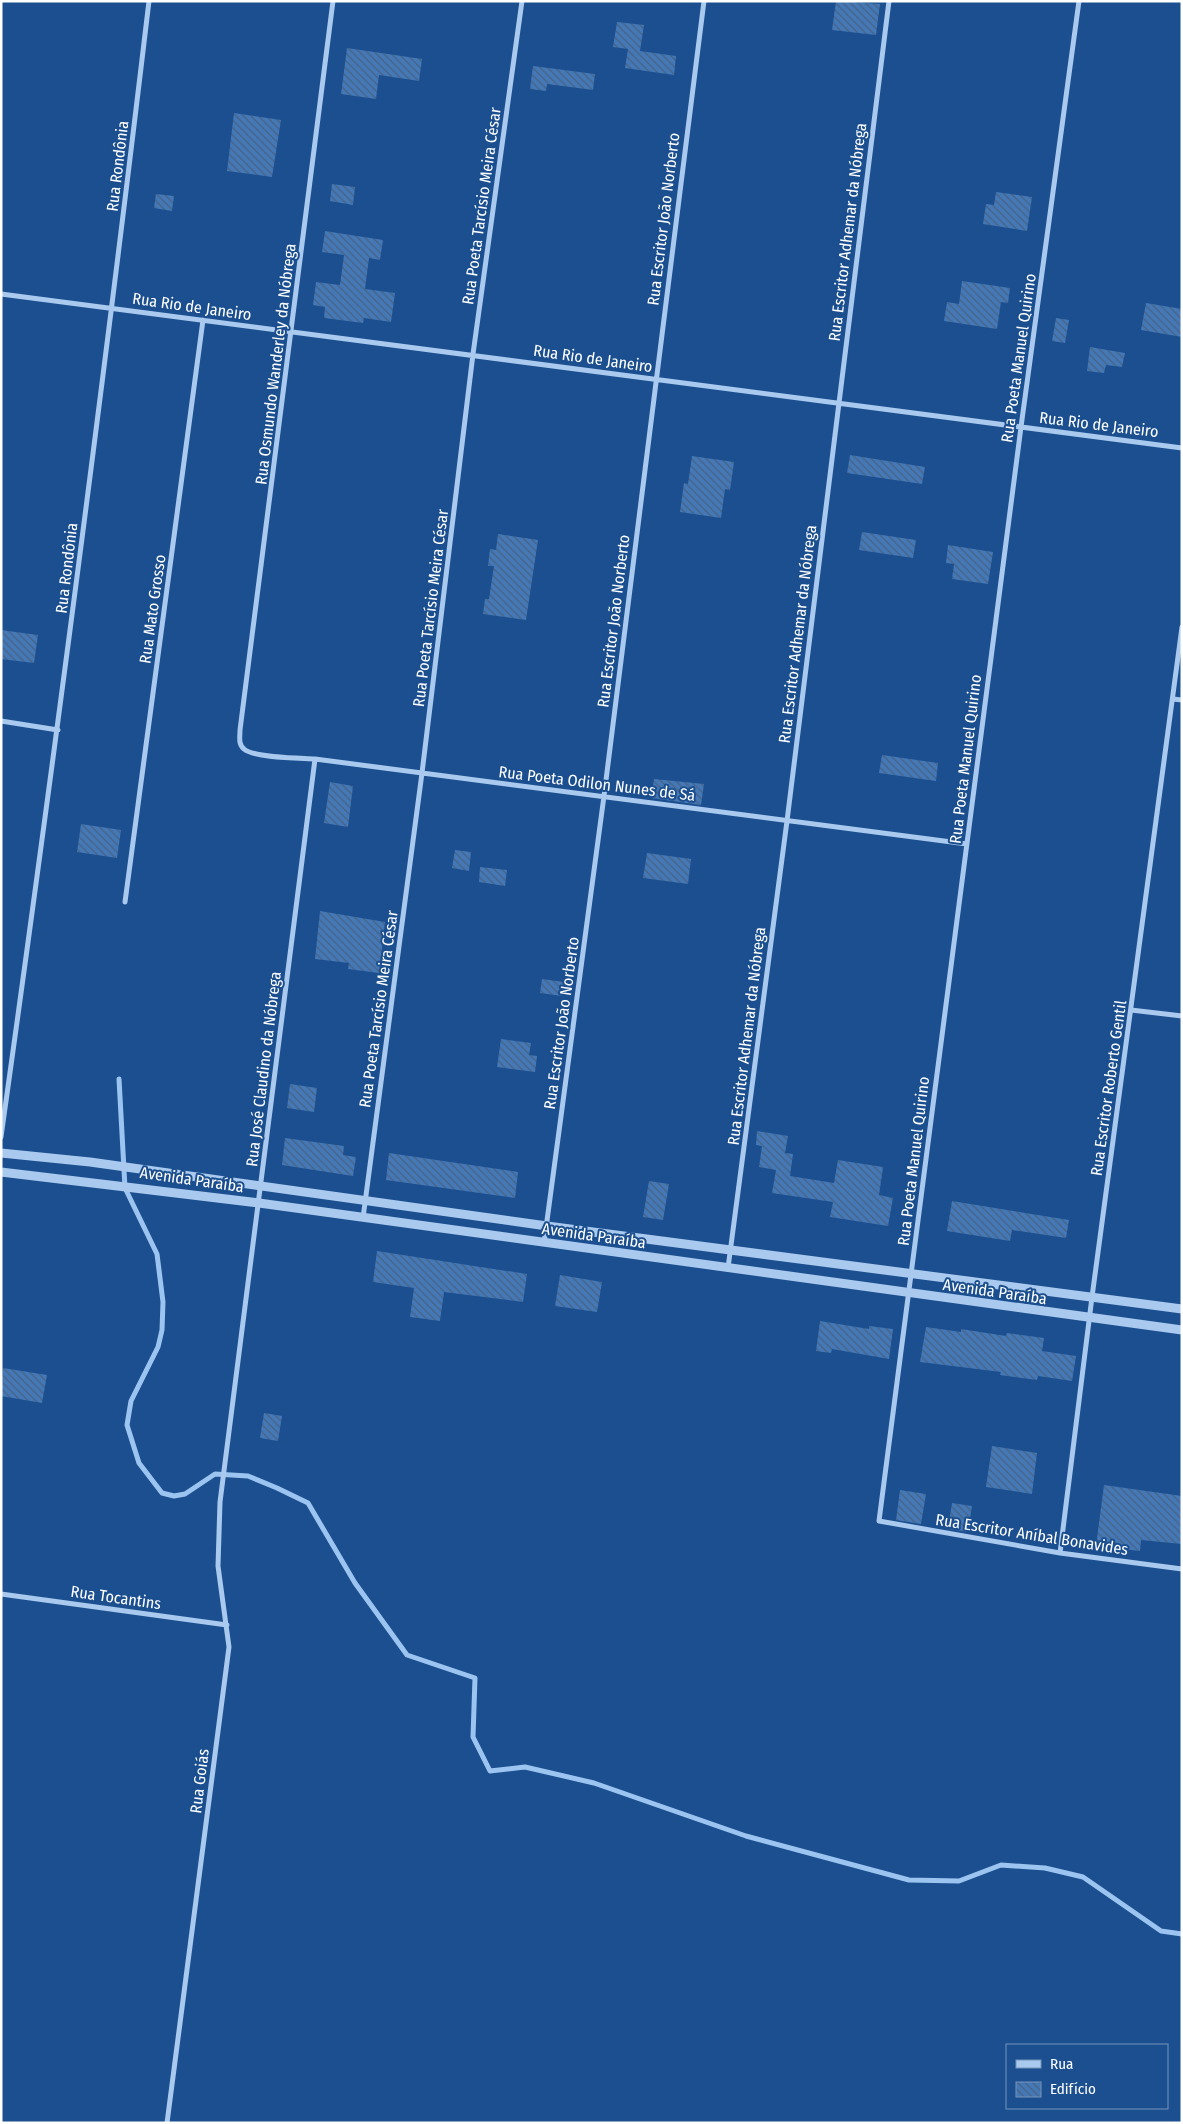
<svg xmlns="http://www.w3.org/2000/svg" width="1183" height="2124" viewBox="0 0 1183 2124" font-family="'Fira Sans Condensed',sans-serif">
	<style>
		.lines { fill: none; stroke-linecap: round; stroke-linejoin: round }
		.stream { stroke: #9cc4f0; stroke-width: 5 }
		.building { fill: url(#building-back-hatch) }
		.minor { stroke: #a9c9ee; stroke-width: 5 }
		.tertiary { stroke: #a9c9ee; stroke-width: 9 }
		.labels { text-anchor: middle; stroke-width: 4; stroke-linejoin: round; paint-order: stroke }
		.street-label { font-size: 16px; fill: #fff; stroke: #1b4f8f }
	</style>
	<defs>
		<pattern id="building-back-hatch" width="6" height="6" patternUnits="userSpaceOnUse" patternTransform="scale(1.25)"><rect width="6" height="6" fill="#4478b7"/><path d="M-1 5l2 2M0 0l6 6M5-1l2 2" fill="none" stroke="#486282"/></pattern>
	</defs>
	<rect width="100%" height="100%" fill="#1b4f8f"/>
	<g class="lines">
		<path class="stream" d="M 119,1079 L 125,1188 L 157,1254 L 163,1302 L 162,1330 L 158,1347 L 131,1401 L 127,1425 L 139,1463 L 162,1493 L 174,1496 L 185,1494 L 215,1474 L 248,1476 L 277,1488 L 308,1503 L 355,1583 L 407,1655 L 475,1678 L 473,1737 L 490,1771 L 525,1767 L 594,1783 L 746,1836 L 909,1880 L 959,1881 L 1001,1865 L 1045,1868 L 1083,1877 L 1161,1931 L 1182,1934"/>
	</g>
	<path class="building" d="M 836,1 L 880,4 L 876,35 L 832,30 Z
		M 617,22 L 644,25 L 640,51 L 676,56 L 674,75 L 625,68 L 628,49 L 613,47 Z
		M 347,48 L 422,59 L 419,81 L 379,75 L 376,99 L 341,94 Z
		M 533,66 L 595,74 L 593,90 L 547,84 L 546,91 L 530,89 Z
		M 234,113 L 281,120 L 272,177 L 227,171 Z
		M 332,184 L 355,187 L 353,205 L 330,201 Z
		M 996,192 L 1032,197 L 1027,231 L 983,224 L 986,204 L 994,205 Z
		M 156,194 L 174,196 L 172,211 L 154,208 Z
		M 325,231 L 383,240 L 380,260 L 369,258 L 365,289 L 395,293 L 391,322 L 364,318 L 363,323 L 324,318 L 325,307 L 313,305 L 316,282 L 340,285 L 344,255 L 322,252 Z
		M 962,281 L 1010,288 L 1008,303 L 1001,302 L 997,329 L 944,321 L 947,302 L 959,304 Z
		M 1146,303 L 1182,309 L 1182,337 L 1141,330 Z
		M 1056,318 L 1069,320 L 1065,343 L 1052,341 Z
		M 1090,347 L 1125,353 L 1122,367 L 1106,365 L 1104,373 L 1087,371 Z
		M 850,455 L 925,467 L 922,484 L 847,473 Z
		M 692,456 L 734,462 L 730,490 L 725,489 L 721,518 L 680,512 L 684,483 L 688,484 Z
		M 862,532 L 916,540 L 913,558 L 859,550 Z
		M 498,534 L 538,540 L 526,620 L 483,614 L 485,599 L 489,599 L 494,566 L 488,566 L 490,549 L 496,550 Z
		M 948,545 L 993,552 L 988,584 L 952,579 L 954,564 L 946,563 Z
		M 1,630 L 38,635 L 34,663 L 1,659 Z
		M 882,755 L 938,763 L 936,781 L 879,773 Z
		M 654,779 L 704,784 L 701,805 L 651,798 Z
		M 330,782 L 353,786 L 348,827 L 324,823 Z
		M 81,824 L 121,830 L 117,858 L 77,852 Z
		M 455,850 L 471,852 L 469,871 L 452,868 Z
		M 647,853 L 691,859 L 688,884 L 643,878 Z
		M 480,867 L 507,870 L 505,886 L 479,882 Z
		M 320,911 L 385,922 L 379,973 L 348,969 L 349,963 L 315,959 Z
		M 542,979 L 564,982 L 562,996 L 540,993 Z
		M 501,1039 L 531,1043 L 529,1055 L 537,1056 L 535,1072 L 497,1067 Z
		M 290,1084 L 317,1088 L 314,1112 L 287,1108 Z
		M 757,1131 L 788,1136 L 785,1153 L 793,1154 L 790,1176 L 834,1183 L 838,1160 L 883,1167 L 879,1195 L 893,1198 L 888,1226 L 830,1217 L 833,1202 L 772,1193 L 776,1170 L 759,1167 L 762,1146 L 756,1145 Z
		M 285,1138 L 344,1146 L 343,1155 L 356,1157 L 353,1176 L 282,1165 Z
		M 389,1153 L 518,1172 L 515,1198 L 386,1180 Z
		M 649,1181 L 669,1184 L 663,1220 L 643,1217 Z
		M 952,1201 L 1069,1220 L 1066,1238 L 1012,1230 L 1010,1241 L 947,1231 Z
		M 377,1251 L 527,1274 L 523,1302 L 444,1292 L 440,1321 L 410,1317 L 414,1288 L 373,1282 Z
		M 560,1275 L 602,1282 L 597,1312 L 555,1306 Z
		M 820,1321 L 869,1329 L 869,1326 L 893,1329 L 889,1359 L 832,1349 L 831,1353 L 816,1351 Z
		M 926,1327 L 961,1332 L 961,1329 L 1006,1336 L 1007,1333 L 1044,1338 L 1042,1351 L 1076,1356 L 1072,1381 L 1038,1376 L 1037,1380 L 1000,1375 L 1001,1372 L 920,1362 Z
		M 3,1368 L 47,1375 L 42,1403 L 1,1396 Z
		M 264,1413 L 282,1416 L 278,1441 L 260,1438 Z
		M 992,1446 L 1037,1453 L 1032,1494 L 986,1487 Z
		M 1104,1485 L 1182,1496 L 1182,1544 L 1141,1540 L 1140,1551 L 1096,1546 Z
		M 900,1490 L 926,1494 L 921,1524 L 896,1520 Z
		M 952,1503 L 972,1506 L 968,1532 L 948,1529 Z"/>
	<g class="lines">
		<path class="minor" d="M 333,1 L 240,730 C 240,737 238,744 244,749 C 254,758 300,758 315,759 L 967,844
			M 1079,1 L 1021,427 L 879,1521 L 1060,1553 L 1182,1569
			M 1,294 L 1182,448
			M 1173,699 L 1182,700
			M 1,721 L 58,730
			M 125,902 L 203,320
			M 1131,1010 L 1182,1016
			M 1,1137 C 54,759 104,380 149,1
			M 363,1218 L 422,773 L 473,354 L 522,1
			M 544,1243 L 604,796 L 704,1
			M 728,1268 L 787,821 L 889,1
			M 1060,1553 L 1092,1297 L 1182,627
			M 1,1594 L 227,1625
			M 167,2123 L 229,1647 L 218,1566 L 220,1502 L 315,759"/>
		<path class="tertiary" d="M 1,1153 L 90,1162 L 547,1226 L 1182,1309
			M 1,1172 L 259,1203 L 1182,1330"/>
	</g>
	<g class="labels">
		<g class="street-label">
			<text transform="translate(117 166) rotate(-83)" y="6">Rua Rondônia</text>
			<text transform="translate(481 206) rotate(-82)" y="6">Rua Poeta Tarcísio Meira César</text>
			<text transform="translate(663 219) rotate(-83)" y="6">Rua Escritor João Norberto</text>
			<text transform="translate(847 232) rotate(-83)" y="6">Rua Escritor Adhemar da Nóbrega</text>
			<text transform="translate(192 306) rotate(8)" y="6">Rua Rio de Janeiro</text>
			<text transform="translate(593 358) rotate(8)" y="6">Rua Rio de Janeiro</text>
			<text transform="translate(1018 358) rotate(-82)" y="6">Rua Poeta Manuel Quirino</text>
			<text transform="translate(275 364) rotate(-83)" y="6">Rua Osmundo Wanderley da Nóbrega</text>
			<text transform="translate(1099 424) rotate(7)" y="6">Rua Rio de Janeiro</text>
			<text transform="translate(66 568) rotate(-83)" y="6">Rua Rondônia</text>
			<text transform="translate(430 608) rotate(-83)" y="6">Rua Poeta Tarcísio Meira César</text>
			<text transform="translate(152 609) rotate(-82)" y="6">Rua Mato Grosso</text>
			<text transform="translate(613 621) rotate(-83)" y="6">Rua Escritor João Norberto</text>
			<text transform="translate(797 634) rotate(-83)" y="6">Rua Escritor Adhemar da Nóbrega</text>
			<text transform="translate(965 759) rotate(-83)" y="6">Rua Poeta Manuel Quirino</text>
			<text transform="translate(597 783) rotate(7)" y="6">Rua Poeta Odilon Nunes de Sá</text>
			<text transform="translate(378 1009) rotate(-82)" y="6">Rua Poeta Tarcísio Meira César</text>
			<text transform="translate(561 1023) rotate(-82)" y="6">Rua Escritor João Norberto</text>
			<text transform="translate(746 1036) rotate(-83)" y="6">Rua Escritor Adhemar da Nóbrega</text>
			<text transform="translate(263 1069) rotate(-83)" y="6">Rua José Claudino da Nóbrega</text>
			<text transform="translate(1108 1088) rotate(-82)" y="6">Rua Escritor Roberto Gentil</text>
			<text transform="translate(913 1161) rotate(-83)" y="6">Rua Poeta Manuel Quirino</text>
			<text transform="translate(192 1179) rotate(8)" y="6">Avenida Paraíba</text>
			<text transform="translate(594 1235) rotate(8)" y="6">Avenida Paraíba</text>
			<text transform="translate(995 1291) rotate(8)" y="6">Avenida Paraíba</text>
			<text transform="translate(1032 1534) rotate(9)" y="6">Rua Escritor Aníbal Bonavides</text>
			<text transform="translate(116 1597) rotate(8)" y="6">Rua Tocantins</text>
			<text transform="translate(199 1781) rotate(-83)" y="6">Rua Goiás</text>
		</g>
	</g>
	<rect width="1183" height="2124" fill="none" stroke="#ffffff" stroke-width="5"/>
	<rect x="1006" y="2044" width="162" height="65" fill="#1b4f8f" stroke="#7695bc"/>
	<rect x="1016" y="2060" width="25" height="8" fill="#a9c9ee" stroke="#7695bc"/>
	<text x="1050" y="2069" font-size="15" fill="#ffffff">Rua</text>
	<rect x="1016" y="2082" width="25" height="15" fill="url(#building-back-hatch)" stroke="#7695bc"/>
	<text x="1050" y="2094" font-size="15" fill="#ffffff">Edifício</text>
</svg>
